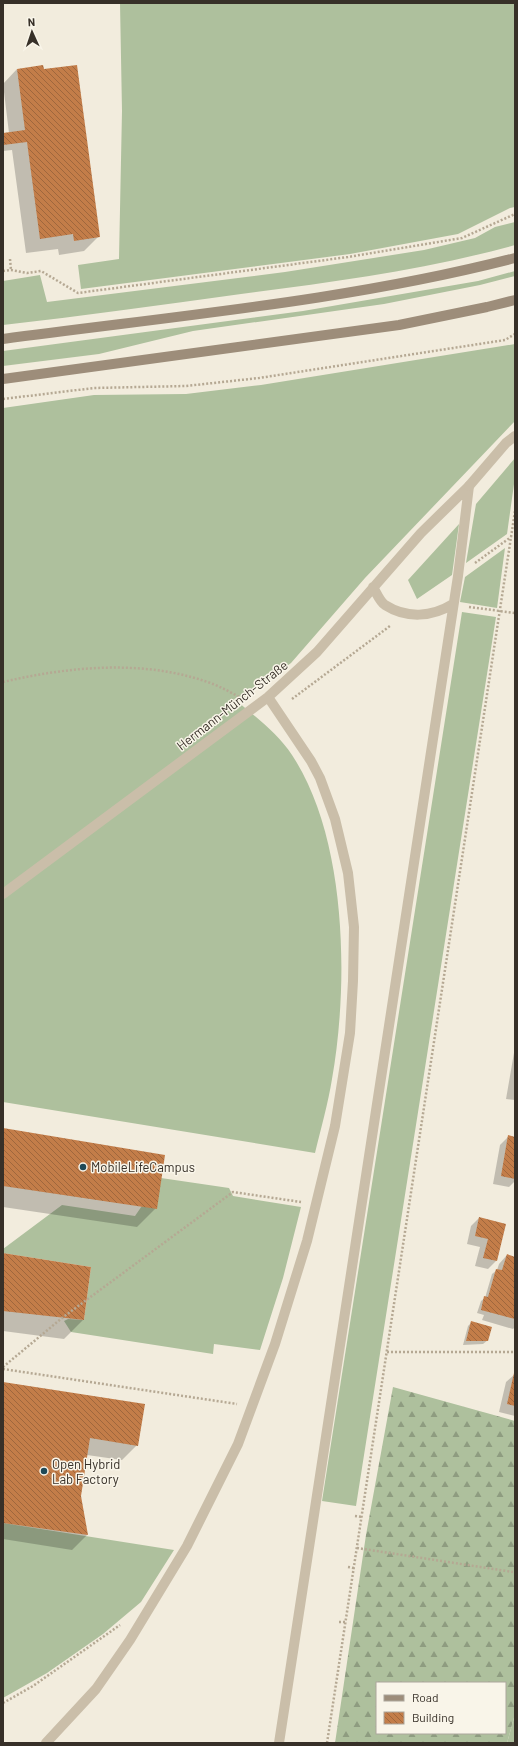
<svg xmlns="http://www.w3.org/2000/svg" width="518" height="1746" viewBox="0 0 518 1746" font-family="Barlow,sans-serif">
	<style>
		.grass { fill: #aec09d }
		.forest { fill: url(#forest-firs); fill-rule: evenodd }
		.shadow { fill: #0003 }
		.building { fill: url(#building-back-hatch) }
		.lines { fill: none; stroke-linecap: round; stroke-linejoin: round }
		.path { stroke: #b5a893; stroke-width: 2.5; stroke-dasharray: 2 2; stroke-linecap: butt }
		.service { stroke: #cabea9; stroke-width: 10 }
		.minor { stroke: #cabea9; stroke-width: 10 }
		.secondary { stroke: #9d8d7a; stroke-width: 10 }
		.poi-dot { fill: #1f4957; stroke: #f9f5e9; stroke-width: 1.5 }
		.labels { text-anchor: middle; stroke-width: 3; stroke-linejoin: round; paint-order: stroke }
		.street-label { font-size: 13px; fill: #373028; stroke: #f9f5e9 }
		.poi-label { font-size: 13px; fill: #373028; stroke: #f9f5e9; text-anchor: start }
	</style>
	<defs>
		<pattern id="forest-firs" width="22" height="20" patternUnits="userSpaceOnUse"><rect width="22" height="20" fill="#aec09d"/><path d="M5 1l3.5 6h-7zM16 11l3.5 6h-7z" fill="#8e9c80"/></pattern>
		<pattern id="building-back-hatch" width="6" height="6" patternUnits="userSpaceOnUse"><rect width="6" height="6" fill="#c37d49"/><path d="M-1 5l2 2M0 0l6 6M5-1l2 2" fill="none" stroke="#9f673d"/></pattern>
	</defs>
	<rect width="100%" height="100%" fill="#f2ecdd"/>
	<path class="grass" d="M 120,3 L 515,3 L 515,207 L 510,208 L 458,234 L 350,254 L 81,289 L 78,265 L 119,259 L 122,111 Z
		M 515,222 L 515,245 C 425,270 333,282 241,294 C 161,305 82,316 3,325 L 3,281 L 40,275 L 47,302 L 285,272 L 424,250 L 475,238 L 495,227 Z
		M 515,271 L 515,276 L 480,285 L 384,304 L 193,331 L 99,354 L 3,366 L 3,351 L 303,311 L 478,281 Z
		M 515,344 L 515,421 L 365,578 L 291,663 L 238,702 C 257,718 278,734 292,755 C 347,838 349,983 332,1079 C 328,1104 321,1128 315,1153 L 3,1102 L 3,408 L 94,395 L 186,394 L 261,385 Z
		M 515,458 L 515,477 L 507,534 L 466,563 L 476,504 Z
		M 459,524 L 452,575 L 417,599 L 408,580 Z
		M 505,548 L 497,608 L 460,602 L 465,577 Z
		M 462,612 L 496,617 L 356,1506 L 322,1501 Z
		M 161,1178 L 229,1188 L 233,1196 L 301,1207 L 283,1278 L 260,1350 L 214,1344 L 213,1354 L 71,1332 L 64,1321 L 68,1319 L 84,1320 L 91,1267 L 3,1253 L 3,1249 L 62,1205 L 135,1216 Z
		M 3,1523 L 174,1550 L 141,1602 L 103,1634 L 47,1673 L 3,1698 Z
		M 515,1714 L 515,1743 L 507,1743 Z"/>
	<path class="forest" d="M 393,1387 L 515,1421 L 515,1714 L 507,1743 L 335,1743 L 366,1535 ZM 377,1683 L 505,1683 L 505,1733 L 377,1733 Z"/>
	<path class="shadow" d="M 17,69 L 99,236 L 84,251 L 59,255 L 58,249 L 26,253 L 12,150 L 3,151 L 3,134 L 9,133 L 3,84 Z
		M 515,1047 L 515,1100 L 506,1099 Z
		M 3,1130 L 156,1208 L 137,1227 L 3,1207 Z
		M 508,1137 L 515,1138 L 515,1181 L 509,1187 L 493,1184 L 500,1145 Z
		M 479,1218 L 505,1225 L 496,1261 L 488,1269 L 475,1266 L 480,1247 L 467,1244 L 471,1226 Z
		M 3,1254 L 83,1320 L 64,1339 L 3,1331 Z
		M 507,1255 L 515,1258 L 515,1327 L 513,1329 L 482,1320 L 484,1315 L 477,1313 L 481,1301 L 485,1298 L 492,1274 L 497,1270 L 499,1264 Z
		M 472,1322 L 488,1340 L 483,1344 L 463,1345 L 468,1326 Z
		M 515,1374 L 515,1416 L 499,1412 L 506,1382 Z
		M 3,1383 L 137,1445 L 122,1460 L 87,1455 L 80,1496 L 87,1535 L 72,1550 L 3,1539 Z"/>
	<path class="building" d="M 43,65 L 44,69 L 77,65 L 100,237 L 74,241 L 73,234 L 40,239 L 27,142 L 3,145 L 3,133 L 25,130 L 17,69 Z
		M 3,1128 L 165,1155 L 157,1209 L 3,1186 Z
		M 508,1135 L 515,1137 L 515,1179 L 501,1176 Z
		M 479,1217 L 506,1224 L 497,1261 L 483,1258 L 488,1239 L 475,1236 Z
		M 3,1253 L 91,1267 L 84,1320 L 3,1311 Z
		M 507,1254 L 515,1257 L 515,1319 L 481,1310 L 484,1296 L 488,1297 L 496,1269 L 502,1270 Z
		M 471,1321 L 492,1327 L 488,1341 L 466,1341 Z
		M 514,1373 L 515,1373 L 515,1406 L 507,1404 Z
		M 3,1382 L 145,1404 L 138,1446 L 90,1438 L 81,1496 L 88,1535 L 3,1523 Z"/>
	<g class="lines">
		<path class="path" d="M 10,259 L 11,270
			M 3,271 L 11,270 L 27,273 L 41,271 L 78,293 L 348,257 L 462,238 L 515,214
			M 3,399 L 94,388 L 186,386 L 259,378 L 505,340 L 515,334
			M 475,563 L 511,537
			M 469,607 L 515,613
			M 3,682 C 71,666 147,659 213,684 C 223,688 232,693 241,698
			M 292,699 L 390,626
			M 387,1352 L 515,1352
			M 3,1367 L 62,1318 L 233,1192 L 301,1202
			M 3,1369 L 237,1404
			M 355,1516 L 362,1517
			M 357,1548 L 513,1572
			M 348,1567 L 354,1568
			M 339,1622 L 346,1622
			M 3,1703 L 33,1686 L 120,1625
			M 327,1743 L 515,511"/>
		<path class="service" d="M 373,587 C 376,592 380,602 385,605 C 407,619 432,617 453,604
			M 3,894 L 268,697 L 317,652 L 421,533 L 469,486
			M 46,1743 L 96,1689 L 130,1640 L 187,1546 L 238,1444 L 275,1344 L 307,1241 L 335,1126 L 350,1033 L 353,981 L 354,927 L 348,873 L 335,819 L 320,778 L 311,761 L 268,697
			M 279,1743 L 458,576 L 469,486"/>
		<path class="minor" d="M 469,486 L 506,443 L 515,436"/>
		<path class="secondary" d="M 3,339 C 174,316 348,301 515,258
			M 3,379 L 399,325 L 487,307 L 515,300"/>
	</g>
	<g class="poi-dot">
		<circle cx="83" cy="1167" r="4"/>
		<circle cx="44" cy="1471" r="4"/>
	</g>
	<g class="labels">
		<g class="street-label">
			<text transform="translate(232 705) rotate(-38)" y="5">Hermann-Münch-Straße</text>
		</g>
		<g class="poi-label">
			<text x="91" y="1172">MobileLifeCampus</text>
			<text x="52" y="1469">Open Hybrid<tspan x="52" dy="15">Lab Factory</tspan></text>
		</g>
	</g>
	<rect width="518" height="1746" fill="none" stroke="#373028" stroke-width="8"/>
	<rect x="376" y="1682" width="130" height="52" fill="#f9f5e9" stroke="#aba69c"/>
	<rect x="384" y="1695" width="20" height="6" fill="#9d8d7a" stroke="#aba69c"/>
	<text x="412" y="1702" font-size="12" fill="#373028">Road</text>
	<rect x="384" y="1712" width="20" height="12" fill="url(#building-back-hatch)" stroke="#aba69c"/>
	<text x="412" y="1722" font-size="12" fill="#373028">Building</text>
	<g transform="translate(32 32) rotate(357)" stroke="#f9f5e9" stroke-width="3" paint-order="stroke">
	<path d="M0-3L7 15L0 10L-7 15Z" fill="#373028"/>
	<text y="-6" font-size="11" font-weight="bold" text-anchor="middle" fill="#373028">N</text>
	</g>
</svg>
